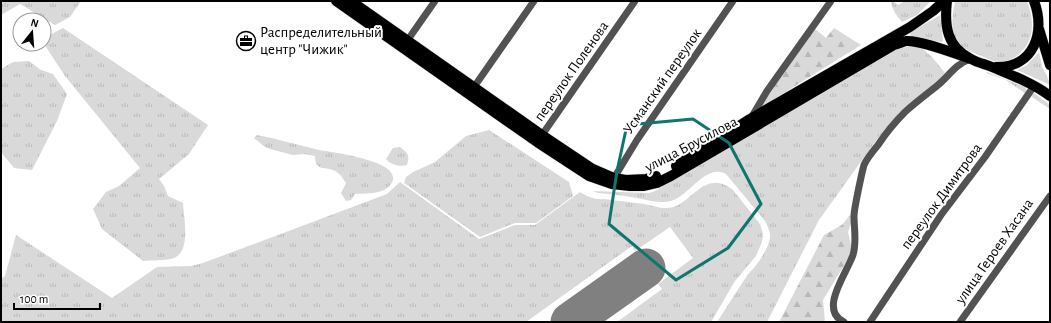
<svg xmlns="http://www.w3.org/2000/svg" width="1051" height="323" viewBox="0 0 1051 323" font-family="'Alegreya Sans',sans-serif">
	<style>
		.grass { fill: url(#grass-tufts) }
		.forest { fill: url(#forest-firs) }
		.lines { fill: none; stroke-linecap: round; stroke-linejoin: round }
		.runway { stroke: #808080; stroke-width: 39 }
		.primary-casing { stroke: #dbdbdb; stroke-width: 11 }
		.minor { stroke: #525252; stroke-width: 7 }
		.primary { stroke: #000; stroke-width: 10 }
		.marked { fill: none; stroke: #0f766e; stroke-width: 3; stroke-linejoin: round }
		.labels { text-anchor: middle; stroke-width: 4; stroke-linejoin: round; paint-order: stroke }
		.poi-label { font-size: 15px; fill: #000; stroke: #fff; text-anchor: start }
		.street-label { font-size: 15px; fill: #000; stroke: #fff }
	</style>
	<defs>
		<pattern id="grass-tufts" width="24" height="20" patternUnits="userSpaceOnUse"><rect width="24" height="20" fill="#d9d9d9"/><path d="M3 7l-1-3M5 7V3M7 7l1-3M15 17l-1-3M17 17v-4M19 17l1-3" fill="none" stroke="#b8b8b8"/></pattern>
		<pattern id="forest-firs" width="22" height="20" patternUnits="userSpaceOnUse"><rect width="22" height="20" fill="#d9d9d9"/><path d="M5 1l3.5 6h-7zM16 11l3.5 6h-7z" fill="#b8b8b8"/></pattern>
	</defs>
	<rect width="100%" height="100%" fill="#fff"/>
	<path class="grass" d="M 1,1 L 81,1 L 70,17 L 55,25 L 20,4 L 1,15 Z
		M 891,1 L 893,1 L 898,5 L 903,2 L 909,2 L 910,1 L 931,1 L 917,15 L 902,22 C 897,16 892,10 891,1 Z
		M 955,1 L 1027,1 C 1034,18 1035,39 1021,52 C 1016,58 1007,62 999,62 C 993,62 985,57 979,55 C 972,52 963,49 958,43 C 949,32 953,13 955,1 Z
		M 940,15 L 943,41 L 941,42 L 911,36 L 910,33 L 913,31 Z
		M 63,28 L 208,125 L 189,154 L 159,179 L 164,186 L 168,196 L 183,203 C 184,219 191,251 174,258 C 167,261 151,260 143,261 L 102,229 L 93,209 L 106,192 L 119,186 L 140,168 L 65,76 L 44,44 L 44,38 Z
		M 912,46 L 922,48 L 932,57 L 945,73 L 938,81 L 899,113 L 875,142 L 819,220 L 767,322 L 717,322 L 748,274 C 757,266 771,246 770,234 C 769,230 767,225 765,221 L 726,174 C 706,163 688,197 671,201 C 658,204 644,199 631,197 C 620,195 609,194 598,193 L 593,191 L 649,193 L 655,191 L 897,49 Z
		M 1039,52 L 1042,66 L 1050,83 L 1050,85 L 1017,70 L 1027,65 Z
		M 29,61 L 41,70 L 53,74 L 67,94 L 57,121 L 32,170 L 14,168 L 1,152 L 1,69 L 13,62 Z
		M 987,72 L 1025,87 L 1027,91 L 1026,94 L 1006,80 L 986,73 Z
		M 1034,93 L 1050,105 L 1050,109 L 1032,97 L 1031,95 Z
		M 489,130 L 569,182 L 573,196 L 536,223 L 515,223 L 480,237 L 404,183 L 406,177 L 413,172 L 435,162 L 466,136 Z
		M 257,135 C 278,139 298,145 319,150 C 330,152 407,161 391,184 C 383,195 367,193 355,194 L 351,200 L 346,201 L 341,193 L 346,183 C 343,179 340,173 335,171 C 326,166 315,172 315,156 L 304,154 L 293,155 L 270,149 L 265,147 L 254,138 Z
		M 400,147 C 408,153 410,155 407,165 C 399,167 391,165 386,159 L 393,148 Z
		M 400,182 L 479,239 L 515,225 L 535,225 L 580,192 C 588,197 595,200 604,199 C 617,201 631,202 644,204 C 654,206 663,210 674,207 C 693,200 707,169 733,190 L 760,224 L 763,234 L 762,242 L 756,256 L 735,281 L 711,322 L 617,322 L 662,289 L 658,284 L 693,258 L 670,227 L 635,251 L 632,246 L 526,322 L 1,322 L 1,279 L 5,276 L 16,235 L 112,298 L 157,267 L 191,266 L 203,263 L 387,194 Z"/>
	<path class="forest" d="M 814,28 L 826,38 L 834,28 L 861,45 L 758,109 L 804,45 Z
		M 850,215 L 852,221 L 848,232 L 851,245 L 851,254 L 823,300 L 825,322 L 779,322 L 824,235 L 842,225 Z"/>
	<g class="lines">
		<path class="runway" d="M 570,322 L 646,268"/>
		<defs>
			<path id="primary" d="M 336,1 L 537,142 L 589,176 L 612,184 L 630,186 L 644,186 L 657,183 L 671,176 L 894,45 C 898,44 902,42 906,41 C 921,40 956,54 971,59
				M 351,1 L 542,135 L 591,168 L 614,178 L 626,180 L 646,179 L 656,176
				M 947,1 C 944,26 947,47 971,59 C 978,63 985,64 992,67 C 1011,75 1033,83 1050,96
				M 1039,29 L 1050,65
				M 996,67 C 1034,68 1046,32 1034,1
				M 676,166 L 750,119 L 910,27 L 933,11 L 944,1"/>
		</defs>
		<use href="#primary" class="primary-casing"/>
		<path class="minor" d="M 407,41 L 435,1
			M 474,87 L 534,1
			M 751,118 L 767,91 L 831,1
			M 542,135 L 635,1
			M 614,178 L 637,140 L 733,1
			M 844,322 C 818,310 847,273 853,255 C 857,242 854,229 854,216 C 854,209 862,172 864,165 C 867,158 873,151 878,145 C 886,133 895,122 905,112 C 916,102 927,94 938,85 C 950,75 955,64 971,59
			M 870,322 L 941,215 L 985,157 L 1034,86
			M 960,322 L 1050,196"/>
		<use href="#primary" class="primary"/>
	</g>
	<path class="marked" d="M 693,119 L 729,143 L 761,204 L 728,248 L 676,280 L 609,224 L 617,171 L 627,125 Z"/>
	<defs>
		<symbol id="office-ring" viewBox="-11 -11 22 22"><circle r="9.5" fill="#fff" stroke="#000" stroke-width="1.5"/><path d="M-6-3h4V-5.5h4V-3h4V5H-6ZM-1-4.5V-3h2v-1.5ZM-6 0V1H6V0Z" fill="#000"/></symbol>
	</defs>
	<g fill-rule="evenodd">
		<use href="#office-ring" x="235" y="30" width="22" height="22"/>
	</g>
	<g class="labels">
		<g class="poi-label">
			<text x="260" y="37">Распределительный<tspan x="260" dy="17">центр "Чижик"</tspan></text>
		</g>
		<g class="street-label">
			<text transform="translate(571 71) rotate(-55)" y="5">переулок Поленова</text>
			<text transform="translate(662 81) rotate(-55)" y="5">Усманский переулок</text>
			<text transform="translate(691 144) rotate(-28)" y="5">улица Брусилова</text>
			<text transform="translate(941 196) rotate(-54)" y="5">переулок Димитрова</text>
			<text transform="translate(994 251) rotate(-55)" y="5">улица Героев Хасана</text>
		</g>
	</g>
	<rect width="1051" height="323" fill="none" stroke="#000000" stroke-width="4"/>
	<g transform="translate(32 32) rotate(17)"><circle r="19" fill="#ffffff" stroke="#999999"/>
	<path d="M0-3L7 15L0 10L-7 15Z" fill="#000000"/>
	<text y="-6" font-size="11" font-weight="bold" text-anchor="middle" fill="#000000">N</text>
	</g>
	<path d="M14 303v6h86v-6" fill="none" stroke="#000000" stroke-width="2"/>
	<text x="20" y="303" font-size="12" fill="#000000" stroke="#ffffff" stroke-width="3" paint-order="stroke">100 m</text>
</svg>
